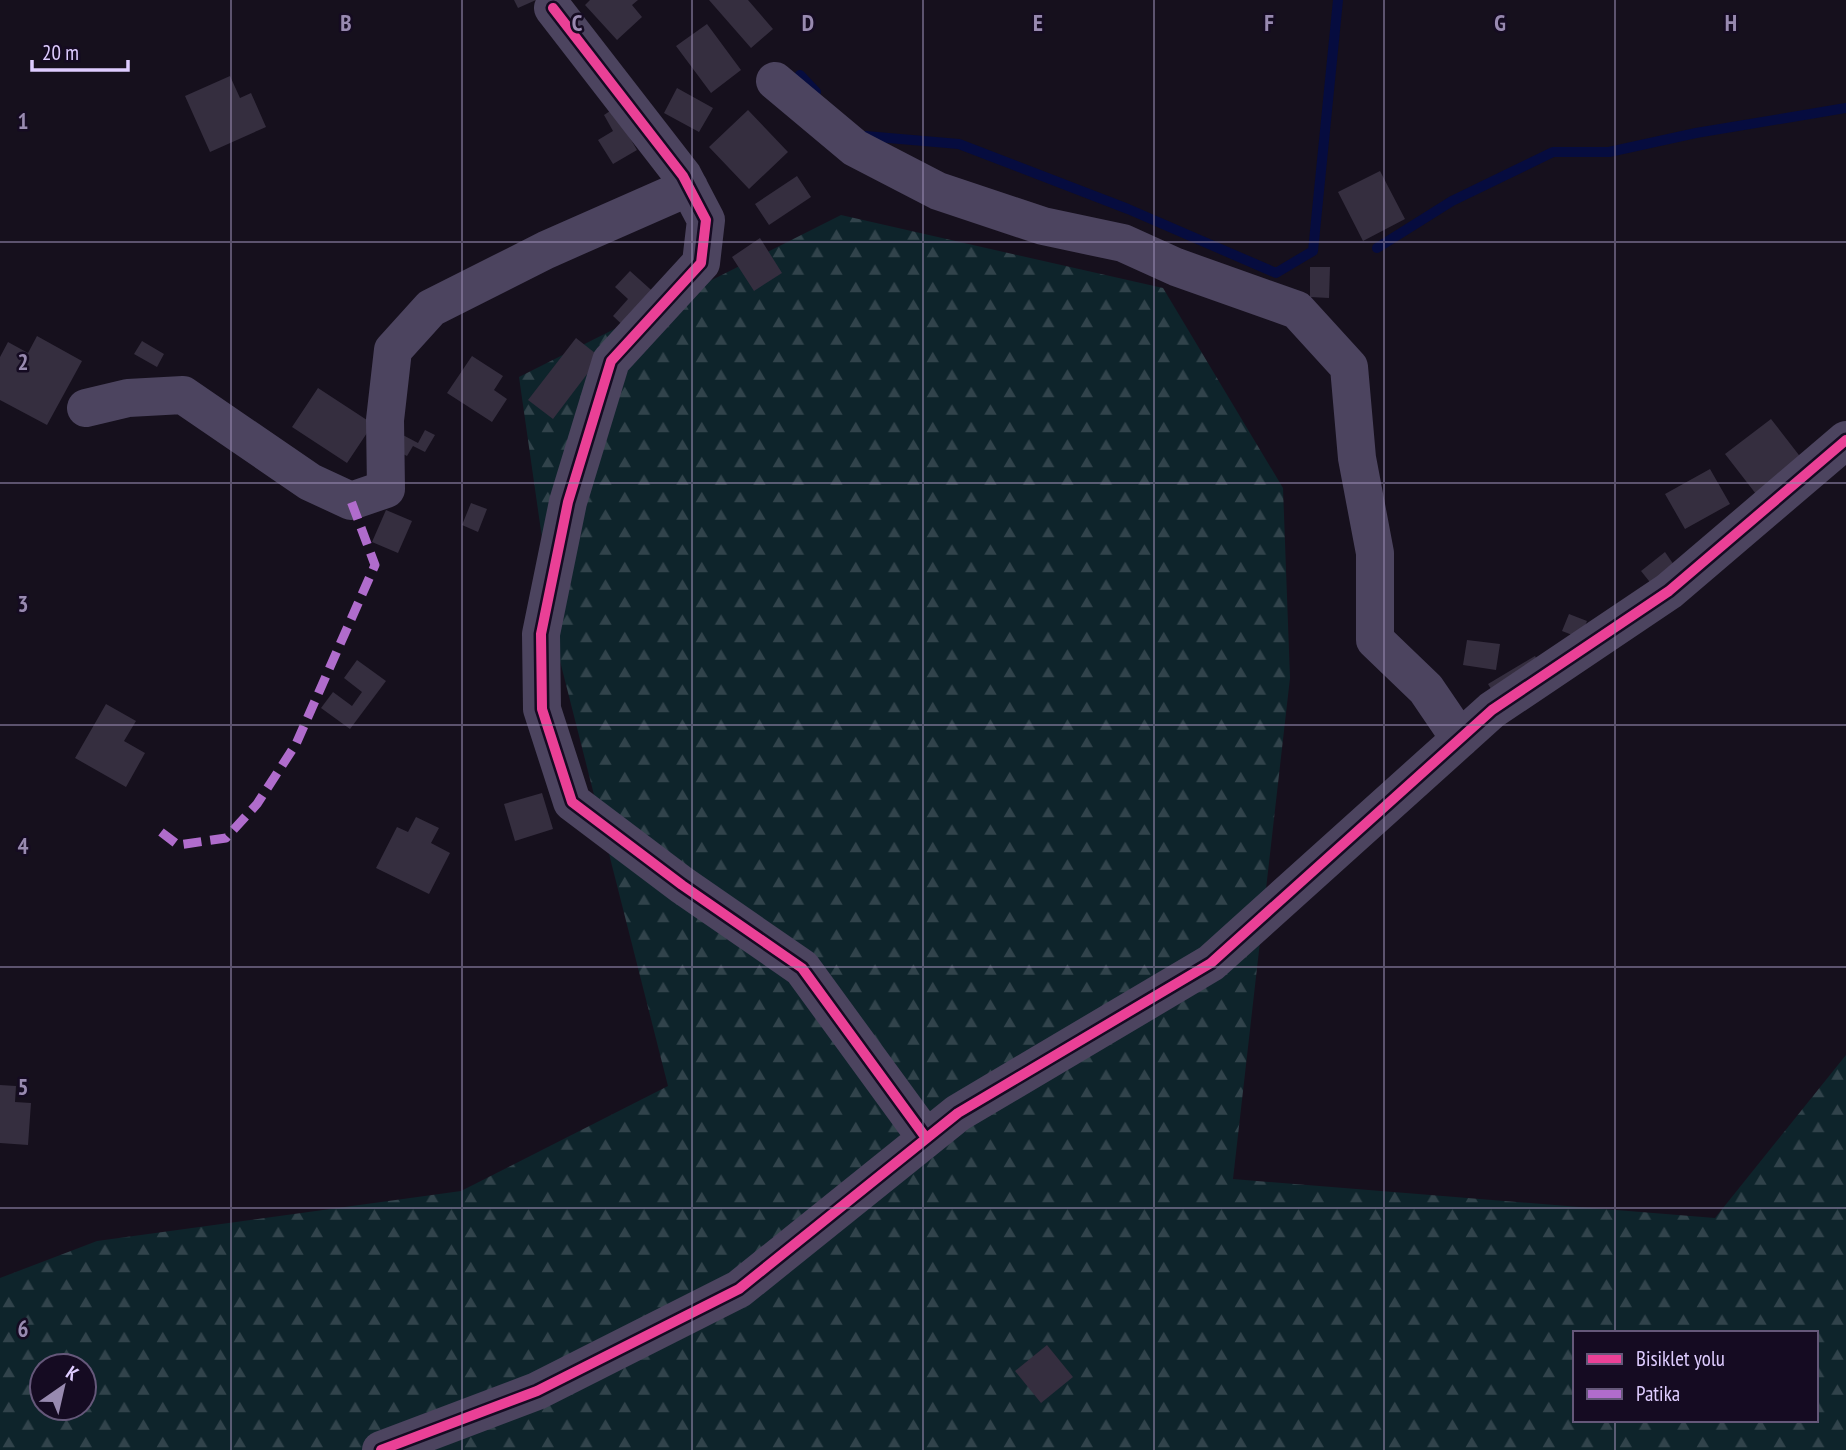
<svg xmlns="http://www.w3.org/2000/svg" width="1846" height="1450" viewBox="0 0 1846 1450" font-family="'PT Sans Narrow',sans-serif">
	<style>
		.forest { fill: url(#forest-firs); fill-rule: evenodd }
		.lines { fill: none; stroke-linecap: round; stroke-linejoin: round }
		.stream { stroke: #060c3f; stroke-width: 10 }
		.building { fill: #352e3f }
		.minor { stroke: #4c445f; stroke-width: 38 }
		.quiet { stroke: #b06ccc; stroke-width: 9; stroke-dasharray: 18 9; stroke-linecap: butt }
		.cycleway-casing { stroke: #150b22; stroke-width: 15 }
		.cycleway { stroke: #ea4096; stroke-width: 10 }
		.grid { fill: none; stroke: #988ab0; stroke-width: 2; stroke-opacity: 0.55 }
		.grid-label { font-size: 23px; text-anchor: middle; font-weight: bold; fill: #988ab0; stroke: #150b22; stroke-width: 5; stroke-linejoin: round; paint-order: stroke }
	</style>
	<defs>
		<pattern id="forest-firs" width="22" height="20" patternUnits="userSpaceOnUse" patternTransform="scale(1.75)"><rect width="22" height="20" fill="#0e242b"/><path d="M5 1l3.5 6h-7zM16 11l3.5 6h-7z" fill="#31434b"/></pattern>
	</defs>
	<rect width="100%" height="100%" fill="#16101d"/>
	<path class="forest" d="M 841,215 L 1163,288 L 1283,488 L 1290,678 L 1233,1179 L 1715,1218 L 1846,1055 L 1846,1450 L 0,1450 L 0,1278 L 97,1241 L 461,1191 L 668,1086 L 559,657 L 519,377 ZM 1575,1333 L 1816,1333 L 1816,1420 L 1575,1420 ZM 42,1366 L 84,1366 L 84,1408 L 42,1408 Z"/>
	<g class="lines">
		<path class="stream" d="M 800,75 L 816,92
			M 865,136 L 959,144 L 1128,209 L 1276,273 L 1313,251 L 1338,0
			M 1377,248 L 1452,201 L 1553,152 L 1609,152 L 1696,133 L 1846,108"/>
	</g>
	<path class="building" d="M 514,0 L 536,0 L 518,8 Z
		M 590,0 L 638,0 L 632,5 L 642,17 L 617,40 L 585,5 Z
		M 709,0 L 748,0 L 773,29 L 751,48 Z
		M 707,24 L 741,70 L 711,93 L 676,46 Z
		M 230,76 L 240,98 L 251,93 L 266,127 L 210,152 L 185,96 Z
		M 677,88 L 713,108 L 699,132 L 664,113 Z
		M 613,109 L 637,150 L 613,164 L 598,140 L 613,131 L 604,115 Z
		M 748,110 L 788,152 L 749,189 L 709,147 Z
		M 1380,171 L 1405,219 L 1363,241 L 1338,192 Z
		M 797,176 L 811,197 L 769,225 L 755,204 Z
		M 760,238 L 782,273 L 754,291 L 732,257 Z
		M 1310,267 L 1330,267 L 1329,298 L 1310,297 Z
		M 630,271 L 659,297 L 629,331 L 613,316 L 628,299 L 615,287 Z
		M 37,336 L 82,361 L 47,425 L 0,400 L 0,357 L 8,342 L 28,353 Z
		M 576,338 L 600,357 L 553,419 L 528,400 Z
		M 142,341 L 164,354 L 157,367 L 134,354 Z
		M 472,356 L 503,376 L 494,390 L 507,399 L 492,422 L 447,393 Z
		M 318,388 L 373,424 L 347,463 L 292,427 Z
		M 1771,419 L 1802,459 L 1756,494 L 1725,454 Z
		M 425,430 L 435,435 L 425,452 L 413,446 L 407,456 L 393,449 L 401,434 L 418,443 Z
		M 1710,469 L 1730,504 L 1685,529 L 1665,494 Z
		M 471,503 L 487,509 L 478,532 L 462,525 Z
		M 386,510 L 412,521 L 398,553 L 372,542 Z
		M 1665,552 L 1676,568 L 1653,586 L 1641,571 Z
		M 1569,614 L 1587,621 L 1580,638 L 1562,631 Z
		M 1467,640 L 1500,644 L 1496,670 L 1463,665 Z
		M 1535,656 L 1543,669 L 1496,697 L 1488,684 Z
		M 357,660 L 386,681 L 350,729 L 321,708 L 333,692 L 352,706 L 362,692 L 344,678 Z
		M 106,704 L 136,721 L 124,741 L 145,753 L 126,787 L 75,758 Z
		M 542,793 L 553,829 L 515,841 L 504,804 Z
		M 416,817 L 439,828 L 431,843 L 450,853 L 429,894 L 376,868 L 397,827 L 408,832 Z
		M 0,1085 L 16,1086 L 15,1102 L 31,1103 L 28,1145 L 0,1143 Z
		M 1047,1345 L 1073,1377 L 1041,1403 L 1015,1371 Z"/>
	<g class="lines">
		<path class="minor" d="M 553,8 L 683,176 L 706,220 L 701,263 L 611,361 L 568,502 L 541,634 L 542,709 L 572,802 L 682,885 L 802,968 L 926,1138
			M 775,81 L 855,148 L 938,191 L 1043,226 L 1123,243 L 1176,267 L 1297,310 L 1349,367 L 1357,458 L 1375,553 L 1375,640 L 1426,689 L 1460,739
			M 86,408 L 128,398 L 183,395 L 310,482 L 351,501 L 386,489 L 385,420 L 393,350 L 431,308 L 546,250 L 689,187
			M 381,1450 L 537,1391 L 739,1289 L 958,1113 L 1211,963 L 1492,710 L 1669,591 L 1846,440"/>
		<path class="quiet" d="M 161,832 L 178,845 L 226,838 L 257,804 L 296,744 L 375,565 L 351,501"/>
		<defs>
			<path id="cycleway" d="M 553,8 L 683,176 L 706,220 L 701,263 L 611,361 L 568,502 L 541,634 L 542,709 L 572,802 L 682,885 L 802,968 L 926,1138
				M 381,1450 L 537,1391 L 739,1289 L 958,1113 L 1211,963 L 1492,710 L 1669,591 L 1846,440"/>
		</defs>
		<use href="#cycleway" class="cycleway-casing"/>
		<use href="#cycleway" class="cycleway"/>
	</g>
	<path class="grid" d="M 231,0 L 231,1450M 462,0 L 462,1450M 692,0 L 692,1450M 923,0 L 923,1450M 1154,0 L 1154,1450M 1384,0 L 1384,1450M 1615,0 L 1615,1333M 0,242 L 1846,242M 0,483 L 1846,483M 0,725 L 1846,725M 0,967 L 1846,967M 0,1208 L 1846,1208M 1615,1420 L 1615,1450"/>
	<g class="grid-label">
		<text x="346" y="31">B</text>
		<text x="577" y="31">C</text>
		<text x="808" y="31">D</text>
		<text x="1038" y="31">E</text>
		<text x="1269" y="31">F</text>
		<text x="1500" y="31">G</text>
		<text x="1731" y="31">H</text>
		<text x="23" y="129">1</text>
		<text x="23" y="370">2</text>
		<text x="23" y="612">3</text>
		<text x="23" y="854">4</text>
		<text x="23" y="1095">5</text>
		<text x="23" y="1337">6</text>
	</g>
	<rect x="1573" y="1331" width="245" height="91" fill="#150b22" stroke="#65587a" stroke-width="2"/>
	<rect x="1587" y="1354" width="35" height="10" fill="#ea4096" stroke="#65587a" stroke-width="2"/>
	<text x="1636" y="1366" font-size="21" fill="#deccff">Bisiklet yolu</text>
	<rect x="1587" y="1389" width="35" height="10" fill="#b06ccc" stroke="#65587a" stroke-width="2"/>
	<text x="1636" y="1401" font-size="21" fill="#deccff">Patika</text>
	<g transform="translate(63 1387) rotate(34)"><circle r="33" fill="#150b22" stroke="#65587a" stroke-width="2"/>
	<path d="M0-5L12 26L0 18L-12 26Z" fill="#988ab0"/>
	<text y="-10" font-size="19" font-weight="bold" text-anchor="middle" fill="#deccff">K</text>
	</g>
	<path d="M32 60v10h96v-10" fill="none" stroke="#deccff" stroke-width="3.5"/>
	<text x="42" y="60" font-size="21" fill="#deccff" stroke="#150b22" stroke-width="5" paint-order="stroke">20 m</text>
</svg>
